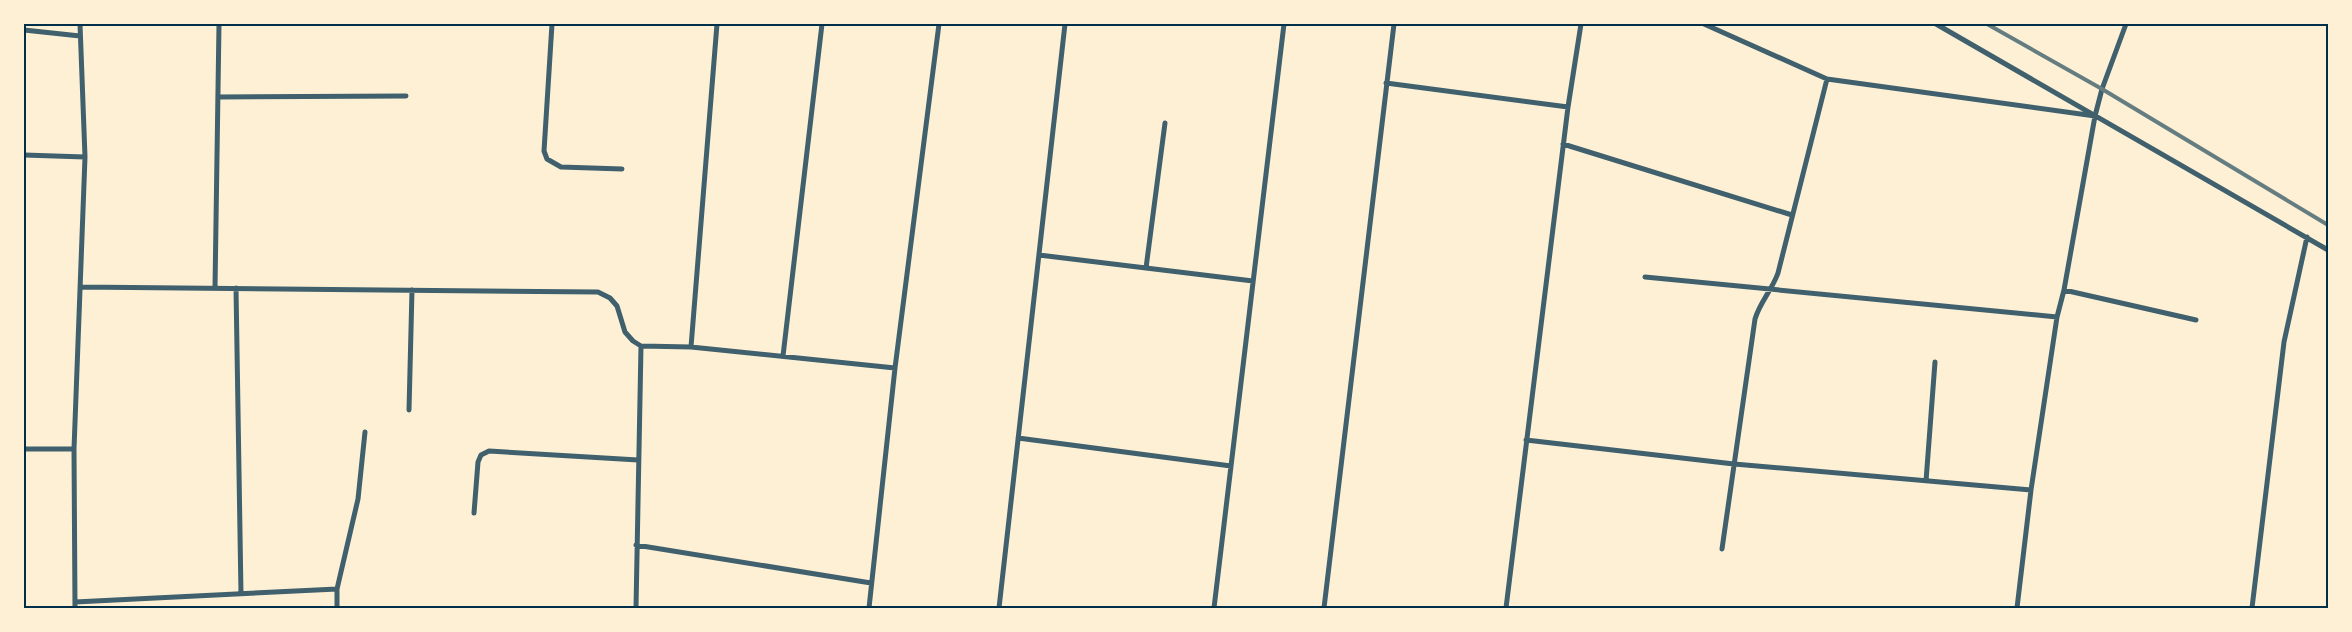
<svg xmlns="http://www.w3.org/2000/svg" width="2352" height="632" viewBox="0 0 2352 632" font-family="Signika,sans-serif">
	<style>
		.lines { fill: none; stroke-linecap: round; stroke-linejoin: round }
		.minor { stroke: #3f606c; stroke-width: 5 }
		.rail { stroke: #657d81; stroke-width: 4 }
		.neatline { fill: none; stroke: #003049; stroke-width: 2 }
	</style>
	<rect width="100%" height="100%" fill="#fdf0d5"/>
	<g class="lines">
		<path class="minor" d="M 552,24 L 544,151 L 547,159 L 561,167 L 622,169
			M 1704,24 L 1827,79
			M 1936,24 L 2328,250
			M 24,30 L 80,36
			M 1386,83 L 1568,107
			M 218,97 L 406,96
			M 1563,144 L 1792,215
			M 24,155 L 85,157
			M 1039,255 L 1253,281
			M 1146,268 L 1165,123
			M 1645,277 L 2057,317
			M 80,287 L 598,292 L 610,298 L 617,306 L 625,332 L 633,341 L 641,346 L 691,347 L 895,368
			M 215,288 L 219,24
			M 236,288 L 241,594
			M 2064,290 L 2196,320
			M 691,347 L 717,24
			M 783,356 L 822,24
			M 409,410 L 412,290
			M 1018,438 L 1231,466
			M 1526,440 L 1734,464 L 2031,490
			M 24,449 L 74,449
			M 1926,481 L 1935,362
			M 474,513 L 478,462 L 481,455 L 489,451 L 638,460
			M 636,545 L 871,583
			M 1722,549 L 1755,319 C 1760,302 1772,290 1778,273 L 1827,79 L 2095,116
			M 75,602 L 337,589
			M 75,608 L 74,449 L 85,157 L 80,24
			M 337,608 L 337,589 L 358,499 L 365,432
			M 636,608 L 641,346
			M 869,608 L 895,368 L 939,24
			M 999,608 L 1065,24
			M 1214,608 L 1284,24
			M 1324,608 L 1394,24
			M 1506,608 L 1568,107 L 1581,24
			M 2017,608 L 2031,490 L 2057,317 L 2064,290 L 2095,116 L 2102,89 L 2126,24
			M 2252,608 L 2284,342 L 2307,237"/>
		<path class="rail" d="M 1987,24 L 2102,89 L 2328,225"/>
	</g>
	<rect width="2352" height="632" fill="none" stroke="#fdf0d5" stroke-width="50"/>
	<rect x="25" y="25" width="2302" height="582" class="neatline"/>
</svg>
